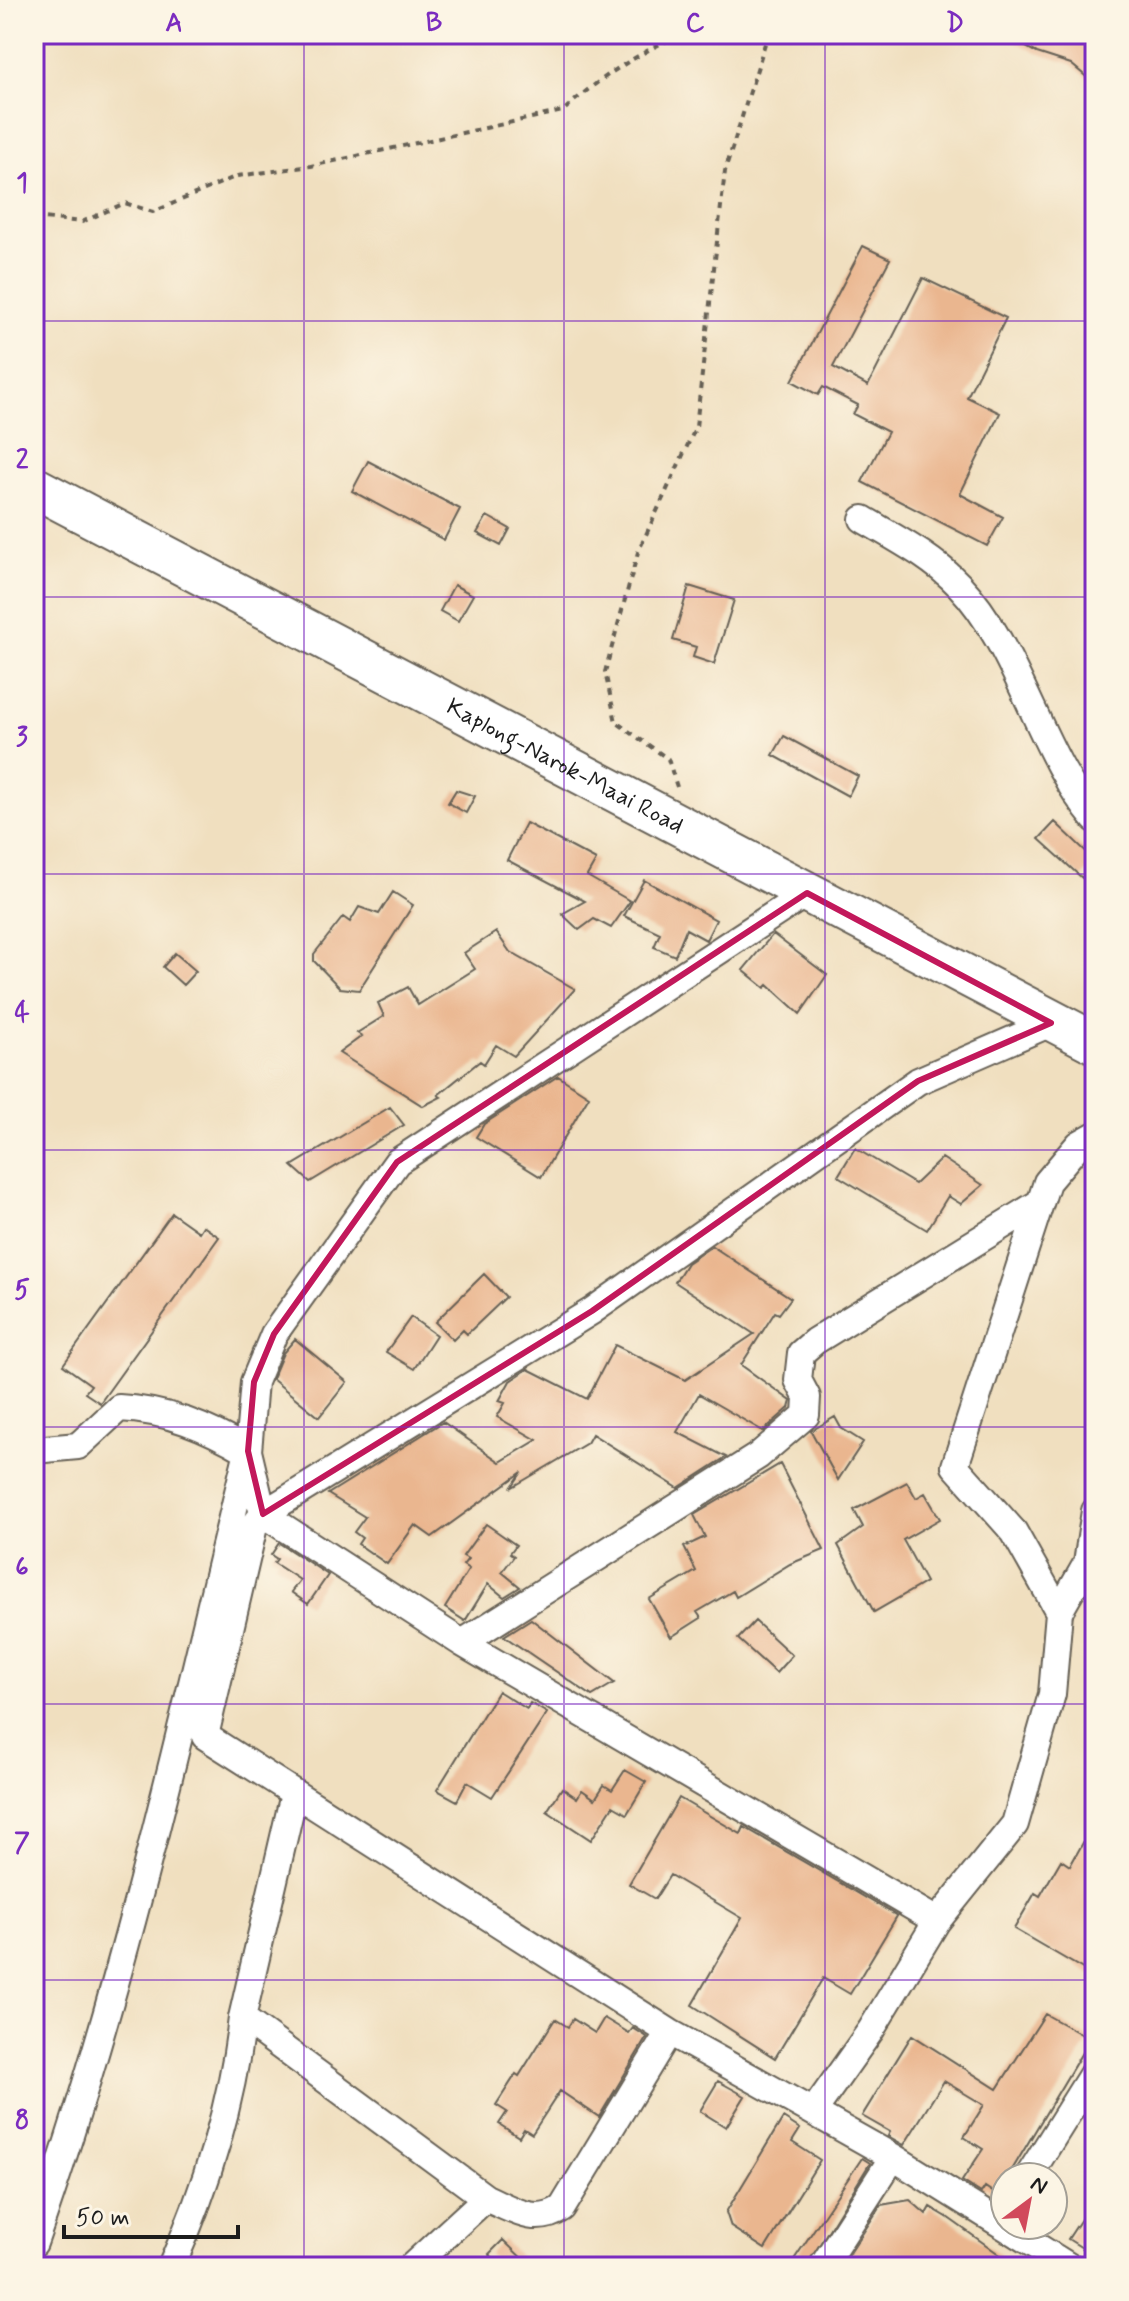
<svg xmlns="http://www.w3.org/2000/svg" width="1129" height="2301" viewBox="0 0 1129 2301" font-family="Mynerve,sans-serif">
	<style>
		.building { fill: #eab68f }
		.lines { fill: none; stroke-linecap: round; stroke-linejoin: round }
		.minor-casing { stroke: #666055; stroke-width: 30 }
		.highway-casing { stroke: #666055; stroke-width: 44 }
		.path { stroke: #666055; stroke-width: 4; stroke-dasharray: 6 6; stroke-linecap: butt }
		.minor { stroke: #fff; stroke-width: 26 }
		.highway { stroke: #fff; stroke-width: 40 }
		.marked { fill: none; stroke: #c2185b; stroke-width: 6; stroke-linejoin: round }
		.grid { fill: none; stroke: #7b2cbf; stroke-width: 2; stroke-opacity: 0.55 }
		.labels { text-anchor: middle; stroke-width: 6; stroke-linejoin: round; paint-order: stroke }
		.street-label { font-size: 24px; fill: #1c1c1c; stroke: #fcf5e5 }
		.neatline { fill: none; stroke: #7b2cbf; stroke-width: 3 }
		.grid-label { font-size: 26px; text-anchor: middle; font-weight: bold; fill: #7b2cbf }
	</style>
	<rect width="100%" height="100%" fill="#fcf5e5"/>
	<filter id="ink" filterUnits="userSpaceOnUse"><feTurbulence type="fractalNoise" baseFrequency=".0125" numOctaves="2"/><feDisplacementMap in="SourceGraphic" scale="16" xChannelSelector="R" yChannelSelector="G"/><feConvolveMatrix kernelMatrix="1 2 1 2 8 2 1 2 1" color-interpolation-filters="sRGB"/></filter>
	<filter id="wash" filterUnits="userSpaceOnUse"><feTurbulence type="fractalNoise" baseFrequency=".006" numOctaves="4" result="noise"/><feDisplacementMap in="SourceGraphic" scale="32" xChannelSelector="R" yChannelSelector="G"/><feGaussianBlur stdDeviation="1.8" result="paint"/><feColorMatrix in="noise" values="0 0 0 0 0 0 0 0 0 0 0 0 0 0 0 0 0 1.4 0 .05"/><feComposite in="paint" operator="in"/></filter>
	<g filter="url(#wash)">
		<rect width="100%" height="100%" fill="#f0dfbf"/>
		<g id="blocks">
			<path class="building" d="M 1002,34 L 1095,34 L 1095,84 L 1071,64 L 1037,53 Z
				M 863,246 L 890,259 L 833,367 L 868,386 L 923,278 L 1006,318 L 967,397 L 1000,413 L 960,494 L 1003,517 L 987,546 L 862,482 L 888,432 L 853,414 L 858,405 L 823,387 L 818,395 L 792,381 Z
				M 368,461 L 460,509 L 444,540 L 352,491 Z
				M 487,516 L 510,529 L 501,546 L 477,533 Z
				M 454,585 L 473,595 L 458,621 L 440,611 Z
				M 689,586 L 734,600 L 714,664 L 693,657 L 696,647 L 673,640 Z
				M 784,736 L 858,776 L 848,796 L 773,755 Z
				M 456,790 L 475,796 L 466,813 L 448,803 Z
				M 1055,822 L 1095,860 L 1082,878 L 1039,839 Z
				M 526,823 L 596,860 L 587,876 L 630,901 L 611,928 L 594,919 L 579,930 L 562,914 L 585,901 L 507,860 Z
				M 644,880 L 716,920 L 706,940 L 686,929 L 675,956 L 654,947 L 660,933 L 624,916 Z
				M 393,892 L 413,905 L 359,990 L 340,988 L 314,961 L 314,954 L 343,917 L 350,922 L 359,907 L 379,914 Z
				M 496,932 L 510,952 L 575,989 L 514,1056 L 496,1045 L 484,1064 L 480,1061 L 438,1095 L 441,1097 L 423,1106 L 339,1053 L 362,1036 L 357,1033 L 384,1016 L 378,1003 L 408,987 L 418,1005 L 475,969 L 464,953 Z
				M 773,934 L 827,975 L 800,1014 L 768,985 L 765,988 L 743,970 Z
				M 175,953 L 196,971 L 183,985 L 163,967 Z
				M 558,1076 L 589,1096 L 541,1177 L 476,1137 L 484,1124 Z
				M 390,1107 L 404,1125 L 310,1182 L 292,1166 Z
				M 855,1148 L 915,1184 L 942,1158 L 983,1185 L 961,1204 L 948,1196 L 927,1230 L 838,1176 Z
				M 172,1213 L 199,1232 L 203,1226 L 219,1237 L 100,1403 L 85,1393 L 91,1385 L 63,1365 Z
				M 712,1246 L 791,1298 L 779,1314 L 775,1312 L 741,1365 L 791,1401 L 789,1408 L 763,1431 L 699,1394 L 677,1432 L 726,1457 L 678,1488 L 592,1434 L 587,1443 L 511,1488 L 522,1472 L 432,1537 L 415,1525 L 387,1564 L 358,1544 L 362,1538 L 354,1532 L 365,1517 L 328,1494 L 443,1422 L 500,1462 L 537,1440 L 497,1417 L 505,1403 L 499,1401 L 510,1381 L 528,1369 L 587,1399 L 615,1345 L 685,1380 L 754,1334 L 675,1282 L 687,1263 Z
				M 484,1274 L 506,1297 L 467,1334 L 463,1330 L 453,1340 L 435,1322 Z
				M 411,1317 L 436,1335 L 414,1369 L 386,1352 Z
				M 295,1339 L 347,1382 L 319,1417 L 272,1379 L 283,1353 Z
				M 835,1417 L 841,1428 L 863,1442 L 838,1480 L 811,1431 Z
				M 780,1464 L 824,1550 L 790,1564 L 736,1597 L 733,1591 L 697,1612 L 701,1618 L 671,1637 L 649,1599 L 696,1571 L 684,1547 L 705,1537 L 694,1515 Z
				M 907,1482 L 916,1498 L 925,1493 L 940,1519 L 903,1540 L 926,1582 L 874,1612 L 838,1545 L 863,1527 L 854,1510 Z
				M 486,1524 L 516,1545 L 510,1553 L 514,1556 L 502,1572 L 520,1587 L 504,1597 L 488,1584 L 465,1621 L 445,1608 L 469,1569 L 463,1565 L 468,1559 L 463,1556 Z
				M 279,1543 L 328,1575 L 308,1604 L 291,1592 L 300,1580 L 274,1563 L 277,1559 L 271,1555 Z
				M 531,1619 L 614,1683 L 592,1696 L 504,1636 Z
				M 755,1621 L 792,1655 L 776,1673 L 738,1639 Z
				M 498,1691 L 527,1709 L 530,1703 L 547,1713 L 492,1797 L 467,1782 L 457,1801 L 437,1790 Z
				M 625,1770 L 646,1782 L 627,1814 L 613,1806 L 591,1840 L 547,1811 L 562,1788 L 577,1798 L 582,1790 L 595,1799 L 604,1785 L 612,1790 Z
				M 679,1798 L 741,1834 L 744,1827 L 897,1916 L 850,1994 L 823,1978 L 775,2058 L 692,2005 L 742,1918 L 670,1875 L 655,1899 L 629,1884 Z
				M 1095,1821 L 1095,1976 L 1014,1929 L 1035,1893 L 1040,1896 L 1061,1860 L 1070,1866 Z
				M 1045,2014 L 1090,2039 L 997,2195 L 985,2187 L 981,2193 L 962,2181 L 983,2149 L 964,2137 L 984,2105 L 944,2081 L 904,2145 L 888,2136 L 890,2132 L 862,2116 L 912,2035 L 997,2089 Z
				M 604,2018 L 629,2033 L 633,2028 L 647,2037 L 599,2117 L 560,2091 L 532,2134 L 524,2129 L 519,2137 L 499,2124 L 507,2112 L 496,2105 L 516,2074 L 519,2076 L 555,2019 L 568,2027 L 573,2019 L 595,2033 Z
				M 718,2081 L 745,2096 L 726,2127 L 700,2111 Z
				M 783,2118 L 800,2129 L 792,2142 L 820,2160 L 765,2249 L 731,2227 L 726,2212 Z
				M 862,2158 L 870,2163 L 806,2267 L 789,2267 Z
				M 1095,2198 L 1095,2256 L 1068,2239 Z
				M 910,2200 L 926,2214 L 930,2207 L 947,2217 L 1017,2267 L 841,2267 L 881,2205 Z
				M 503,2240 L 531,2267 L 502,2267 L 489,2254 Z"/>
		</g>
	</g>
	<g filter="url(#ink)">
		<use href="#blocks" fill-opacity="0" stroke="#666055" stroke-width="2"/>
		<g class="lines">
			<defs>
				<path id="minor" d="M 863,519 C 897,539 932,557 959,585 C 1018,646 1040,754 1095,819
					M 807,893 L 397,1162 L 274,1334 L 254,1382 L 248,1451 L 263,1514 L 462,1643 L 937,1921
					M 34,1450 L 78,1446 L 119,1408 C 167,1410 207,1427 248,1451 C 183,1717 125,1985 34,2243
					M 1059,1612 L 1014,1532 L 955,1466 L 1047,1182 L 1079,1144 L 1095,1135
					M 462,1643 L 758,1456 L 806,1415 L 807,1397 L 798,1380 L 801,1353 L 815,1341 L 1039,1203
					M 294,1794 L 242,2018 L 486,2198 C 513,2210 536,2226 562,2208 L 669,2032 L 205,1736 L 254,1526 L 263,1514 L 592,1311 L 918,1081 L 1051,1023
					M 669,2032 L 813,2112
					M 1028,2177 L 1095,2070
					M 171,2267 C 206,2189 232,2103 242,2018
					M 411,2267 L 486,2198
					M 822,2267 L 893,2157
					M 1070,2267 L 893,2157 L 813,2112 L 871,2030 L 937,1921 L 1015,1824 L 1052,1694 L 1059,1612 L 1087,1563 L 1095,1511"/>
				<g id="highway">
					<path id="s1" d="M 34,487 L 1095,1043"/>
				</g>
			</defs>
			<use href="#minor" class="minor-casing"/>
			<use href="#highway" class="highway-casing"/>
			<path class="path" d="M 741,34 L 754,34
				M 34,217 L 82,222 L 125,203 L 153,212 L 237,176 L 311,166 L 563,111 C 599,78 637,54 681,34
				M 677,787 L 668,759 L 616,722 L 605,672 L 638,552 L 696,427 L 725,171 L 768,34"/>
			<use href="#minor" class="minor"/>
			<use href="#highway" class="highway"/>
		</g>
	</g>
	<path class="marked" d="M 807,893 L 1051,1023 L 918,1081 L 592,1311 L 263,1514 L 248,1451 L 254,1382 L 274,1334 L 397,1162 Z"/>
	<path class="grid" d="M 304,34 L 304,2267M 564,34 L 564,2267M 825,34 L 825,2267M 34,321 L 1095,321M 34,597 L 1095,597M 34,874 L 1095,874M 34,1150 L 1095,1150M 34,1427 L 1095,1427M 34,1704 L 1095,1704M 34,1980 L 1095,1980"/>
	<g class="labels">
		<g class="street-label">
			<text dy="8" stroke="none"><textPath href="#s1" startOffset="600">Kaplong-Narok-Maai Road</textPath></text>
		</g>
	</g>
	<rect width="1129" height="2301" fill="none" stroke="#fcf5e5" stroke-width="88"/>
	<g transform="translate(1029 2201) rotate(32)"><circle r="38" fill="#fcf5e5" stroke="#a29e95" stroke-width="2"/>
	<path d="M0-6L14 30L0 20L-14 30Z" fill="#d1495b"/>
	<text y="-12" font-size="22" font-weight="bold" text-anchor="middle" fill="#1c1c1c">N</text>
	</g>
	<path d="M64 2225v12h174v-12" fill="none" stroke="#1c1c1c" stroke-width="4"/>
	<text x="76" y="2225" font-size="24" fill="#1c1c1c" stroke="#fcf5e5" stroke-width="6" paint-order="stroke">50 m</text>
	<rect x="44" y="44" width="1041" height="2213" class="neatline"/>
	<g class="grid-label">
		<text x="174" y="31">A</text>
		<text x="434" y="31">B</text>
		<text x="695" y="31">C</text>
		<text x="955" y="31">D</text>
		<text x="22" y="191">1</text>
		<text x="22" y="468">2</text>
		<text x="22" y="745">3</text>
		<text x="22" y="1021">4</text>
		<text x="22" y="1298">5</text>
		<text x="22" y="1575">6</text>
		<text x="22" y="1851">7</text>
		<text x="22" y="2128">8</text>
	</g>
</svg>
